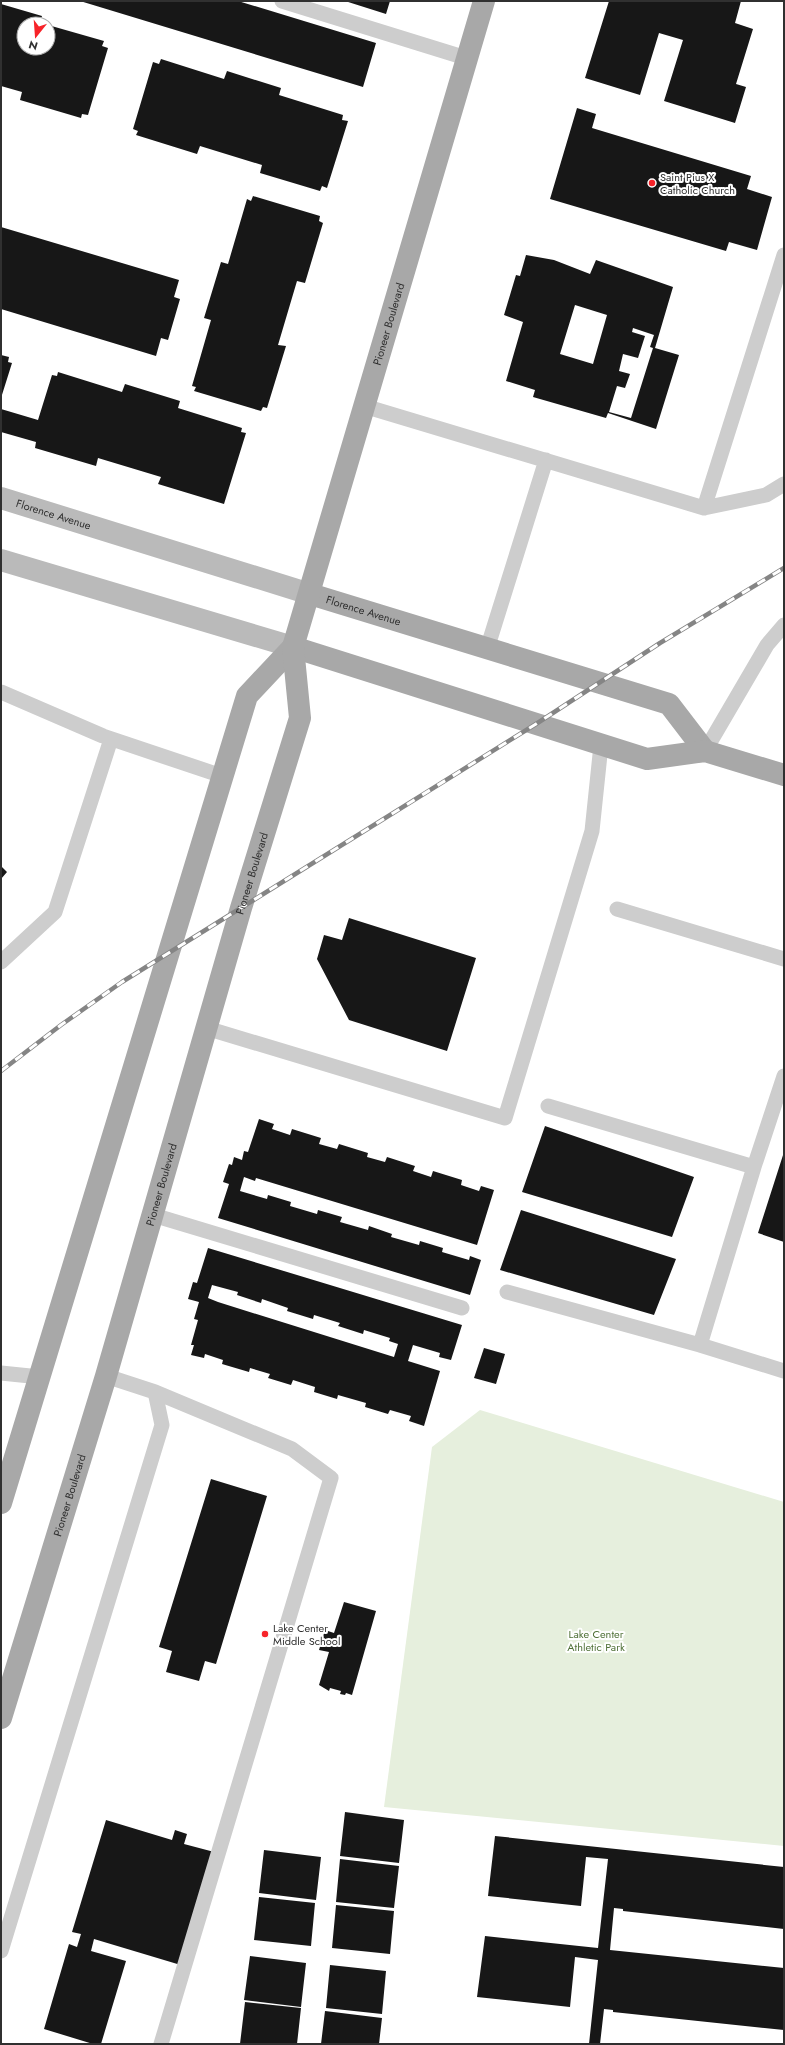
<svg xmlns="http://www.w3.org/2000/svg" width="785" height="2045" viewBox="0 0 785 2045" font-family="Jost,sans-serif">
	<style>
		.green { fill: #e6efdd }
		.building { fill: #171717; fill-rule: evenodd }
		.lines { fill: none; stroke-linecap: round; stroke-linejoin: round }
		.service { stroke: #cdcdcd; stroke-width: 15 }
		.secondary { stroke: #bababa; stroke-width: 22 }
		.primary { stroke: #a8a8a8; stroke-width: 22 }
		.rail-casing { stroke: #858585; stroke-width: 4.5 }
		.rail { stroke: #fff; stroke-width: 3; stroke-dasharray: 9; stroke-linecap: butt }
		.poi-dot { fill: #f72329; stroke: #fff; stroke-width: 1.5 }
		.labels { text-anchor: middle; stroke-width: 4; stroke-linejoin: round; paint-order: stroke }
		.poi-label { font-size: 11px; fill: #303030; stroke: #fff; text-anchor: start }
		.street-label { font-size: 11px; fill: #303030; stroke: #fff }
		.park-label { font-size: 11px; fill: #507138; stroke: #fff }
	</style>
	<rect width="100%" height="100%" fill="#fff"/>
	<path class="green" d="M 480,1410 L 784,1502 L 784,1846 L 384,1807 L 432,1447 Z"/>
	<path class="building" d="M 80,1 L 238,1 L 376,43 L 363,87 Z
		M 345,1 L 390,1 L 386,14 Z
		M 609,1 L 741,1 L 735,23 L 753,29 L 736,84 L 746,87 L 735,123 L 664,101 L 683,40 L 659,33 L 640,95 L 585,78 Z
		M 1,4 L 42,16 L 40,23 L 43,24 L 24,24 L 24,48 L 48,48 L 48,25 L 104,41 L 102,46 L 108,48 L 88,115 L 82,114 L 81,118 L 20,100 L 22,92 L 1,86 Z
		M 161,59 L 224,79 L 227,71 L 281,88 L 279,95 L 343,115 L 342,120 L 348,121 L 327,188 L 322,186 L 320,191 L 260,173 L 262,165 L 200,146 L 197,154 L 136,135 L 138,131 L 133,129 L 153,62 L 159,64 Z
		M 577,108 L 596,114 L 592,128 L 751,176 L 747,189 L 772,197 L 757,250 L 729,242 L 726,251 L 550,199 Z
		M 253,196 L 320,216 L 319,221 L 323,223 L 305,283 L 297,281 L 278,345 L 286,346 L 267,408 L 263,407 L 261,411 L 194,391 L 196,387 L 192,386 L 211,320 L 204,318 L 221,262 L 228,264 L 247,199 L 251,201 Z
		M 1,227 L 179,280 L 174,297 L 180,299 L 168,340 L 161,338 L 156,356 L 1,309 Z
		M 526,255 L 554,260 L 590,274 L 596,260 L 673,287 L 655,348 L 679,355 L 656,429 L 608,413 L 606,418 L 533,397 L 535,390 L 506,381 L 523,322 L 504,315 L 516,275 L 520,276 ZM 575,305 L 607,315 L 593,364 L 560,354 ZM 633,328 L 654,335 L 650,347 L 653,348 L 631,418 L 609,412 L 617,386 L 625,388 L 630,374 L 619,371 L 623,354 L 638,358 L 645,336 L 632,332 Z
		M 1,355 L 9,357 L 8,362 L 12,363 L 1,398 Z
		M 58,372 L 122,392 L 125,384 L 180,401 L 178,408 L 242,428 L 241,432 L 246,433 L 224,504 L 158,484 L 161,477 L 98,458 L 96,466 L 35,448 L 36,442 L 1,432 L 1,409 L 38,420 L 52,375 L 57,376 Z
		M 1,866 L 7,872 L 1,879 Z
		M 349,918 L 476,958 L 447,1051 L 349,1020 L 317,959 L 324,935 L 342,940 Z
		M 259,1119 L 274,1124 L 272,1129 L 290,1135 L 292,1129 L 321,1138 L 319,1144 L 337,1149 L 339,1144 L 368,1153 L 367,1157 L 385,1162 L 387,1157 L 415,1166 L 413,1171 L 431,1177 L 433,1171 L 462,1180 L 461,1185 L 479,1191 L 481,1186 L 494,1190 L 477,1245 L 256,1178 L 255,1181 L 244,1177 L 240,1191 L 267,1199 L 268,1195 L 291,1202 L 290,1206 L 317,1214 L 318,1210 L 342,1217 L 340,1222 L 368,1230 L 369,1226 L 392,1234 L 391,1237 L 419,1245 L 420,1241 L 443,1248 L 442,1252 L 469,1260 L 470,1256 L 481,1260 L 470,1295 L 218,1218 L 229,1184 L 223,1182 L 229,1164 L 232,1165 L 234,1157 L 242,1160 L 244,1151 L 248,1152 Z
		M 545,1126 L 694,1177 L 672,1237 L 522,1192 Z
		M 784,1152 L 784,1242 L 758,1233 Z
		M 521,1210 L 676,1259 L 654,1315 L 500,1270 Z
		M 208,1248 L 462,1325 L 451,1360 L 439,1357 L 440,1353 L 413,1345 L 408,1361 L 440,1371 L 424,1426 L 409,1421 L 411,1416 L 390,1410 L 388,1414 L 365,1407 L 366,1403 L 338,1395 L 337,1399 L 314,1392 L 315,1387 L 293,1380 L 291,1385 L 268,1378 L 270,1374 L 250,1368 L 249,1372 L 222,1364 L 223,1360 L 205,1354 L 204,1358 L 191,1355 L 194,1345 L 191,1345 L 198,1320 L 194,1319 L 199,1302 L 188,1299 L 193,1282 L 197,1283 ZM 212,1285 L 238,1292 L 237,1295 L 261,1303 L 262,1299 L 288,1308 L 287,1311 L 313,1319 L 314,1315 L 340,1323 L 338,1326 L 363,1334 L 364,1330 L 390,1338 L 389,1341 L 398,1344 L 394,1357 L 218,1302 L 208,1298 Z
		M 484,1348 L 505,1354 L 496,1384 L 474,1378 Z
		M 211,1479 L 267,1496 L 216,1664 L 205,1661 L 199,1681 L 166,1672 L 172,1651 L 159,1647 Z
		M 344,1602 L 376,1611 L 352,1695 L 346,1693 L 345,1695 L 340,1694 L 341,1691 L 330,1688 L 329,1691 L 319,1685 L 329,1652 L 319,1650 L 325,1630 L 334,1633 Z
		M 345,1812 L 404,1820 L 399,1863 L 340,1856 Z
		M 106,1820 L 172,1840 L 175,1830 L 187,1834 L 184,1844 L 218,1853 L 184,1966 L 94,1939 L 91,1951 L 126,1961 L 101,2044 L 93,2044 L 44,2029 L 69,1944 L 77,1947 L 81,1934 L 72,1932 Z
		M 495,1836 L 784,1867 L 784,1929 L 623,1911 L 623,1909 L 614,1908 L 610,1950 L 784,1968 L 784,2030 L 613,2012 L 613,2010 L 604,2009 L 600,2044 L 589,2044 L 598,1960 L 575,1957 L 570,2007 L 477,1997 L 485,1936 L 598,1948 L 608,1859 L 586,1857 L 581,1906 L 488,1896 Z
		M 264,1850 L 321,1857 L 316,1900 L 259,1893 Z
		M 340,1859 L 399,1866 L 394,1908 L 336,1902 Z
		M 259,1897 L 315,1903 L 311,1946 L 254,1940 Z
		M 336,1905 L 394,1911 L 390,1954 L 332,1948 Z
		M 250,1956 L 306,1963 L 301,2007 L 244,2000 Z
		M 330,1965 L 386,1971 L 382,2014 L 326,2008 Z
		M 245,2002 L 301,2008 L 297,2044 L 240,2044 Z
		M 325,2011 L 382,2018 L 379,2044 L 321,2044 Z"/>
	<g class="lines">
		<path class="service" d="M 282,1 L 466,58
			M 364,406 L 704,508 L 766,495 L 784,484
			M 704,508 L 784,255
			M 487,649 L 546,460
			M 1,692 L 103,736 L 222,776
			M 705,751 L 767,645 L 784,625
			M 617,909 L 784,959
			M 1,962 L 55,912 L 111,739
			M 206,1028 L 505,1118 L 592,831 L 601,745
			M 548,1106 L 754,1167
			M 153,1215 L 462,1308
			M 507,1292 L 700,1345 L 784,1371
			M 700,1345 L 754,1167 L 784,1076
			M 1,1373 L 40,1377
			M 155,1392 L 292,1449 L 331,1478 L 161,2044
			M 1,1951 L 162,1425 L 155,1392 L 106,1376"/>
		<g class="secondary">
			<path id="s1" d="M 1,498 L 310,594"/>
			<path d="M 1,560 L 293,647"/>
		</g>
		<g class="primary">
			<path id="s2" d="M 310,594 L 669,704 L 705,751"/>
			<path d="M 293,647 L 647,759 L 705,751 L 784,775"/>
			<path d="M 1,1503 L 247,696 L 293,647"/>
			<path id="s3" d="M 1,1718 L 106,1376 L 241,908 L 300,718 L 293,647 L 484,1"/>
		</g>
		<defs>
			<path id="rail" d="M 1,1071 L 61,1025 L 122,982 L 536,724 L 660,643 L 784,568"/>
		</defs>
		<use href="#rail" class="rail-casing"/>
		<use href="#rail" class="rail"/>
	</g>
	<g class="poi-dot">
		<circle cx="652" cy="183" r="4"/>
		<circle cx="265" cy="1634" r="4"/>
	</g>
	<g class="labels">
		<g class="poi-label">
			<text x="660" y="181">Saint Pius X<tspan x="660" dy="13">Catholic Church</tspan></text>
			<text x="273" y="1632">Lake Center<tspan x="273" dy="13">Middle School</tspan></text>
		</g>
		<g class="street-label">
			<text dy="4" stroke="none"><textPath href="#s3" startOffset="1452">Pioneer Boulevard</textPath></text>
			<text dy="4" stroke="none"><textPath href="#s1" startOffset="55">Florence Avenue</textPath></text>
			<text dy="4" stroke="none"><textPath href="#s2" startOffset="56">Florence Avenue</textPath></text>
			<text dy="4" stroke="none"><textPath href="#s3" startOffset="881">Pioneer Boulevard</textPath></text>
			<text dy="4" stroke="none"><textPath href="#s3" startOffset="557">Pioneer Boulevard</textPath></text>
			<text dy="4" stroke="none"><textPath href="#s3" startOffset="233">Pioneer Boulevard</textPath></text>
		</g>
		<g class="park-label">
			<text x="596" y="1638">Lake Center<tspan x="596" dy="13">Athletic Park</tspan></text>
		</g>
	</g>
	<rect width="785" height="2045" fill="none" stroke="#303030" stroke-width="4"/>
	<g transform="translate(36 36) rotate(197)"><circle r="19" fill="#ffffff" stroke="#acacac"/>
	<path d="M0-3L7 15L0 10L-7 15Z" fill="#f72329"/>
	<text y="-6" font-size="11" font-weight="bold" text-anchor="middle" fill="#303030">N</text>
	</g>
</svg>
